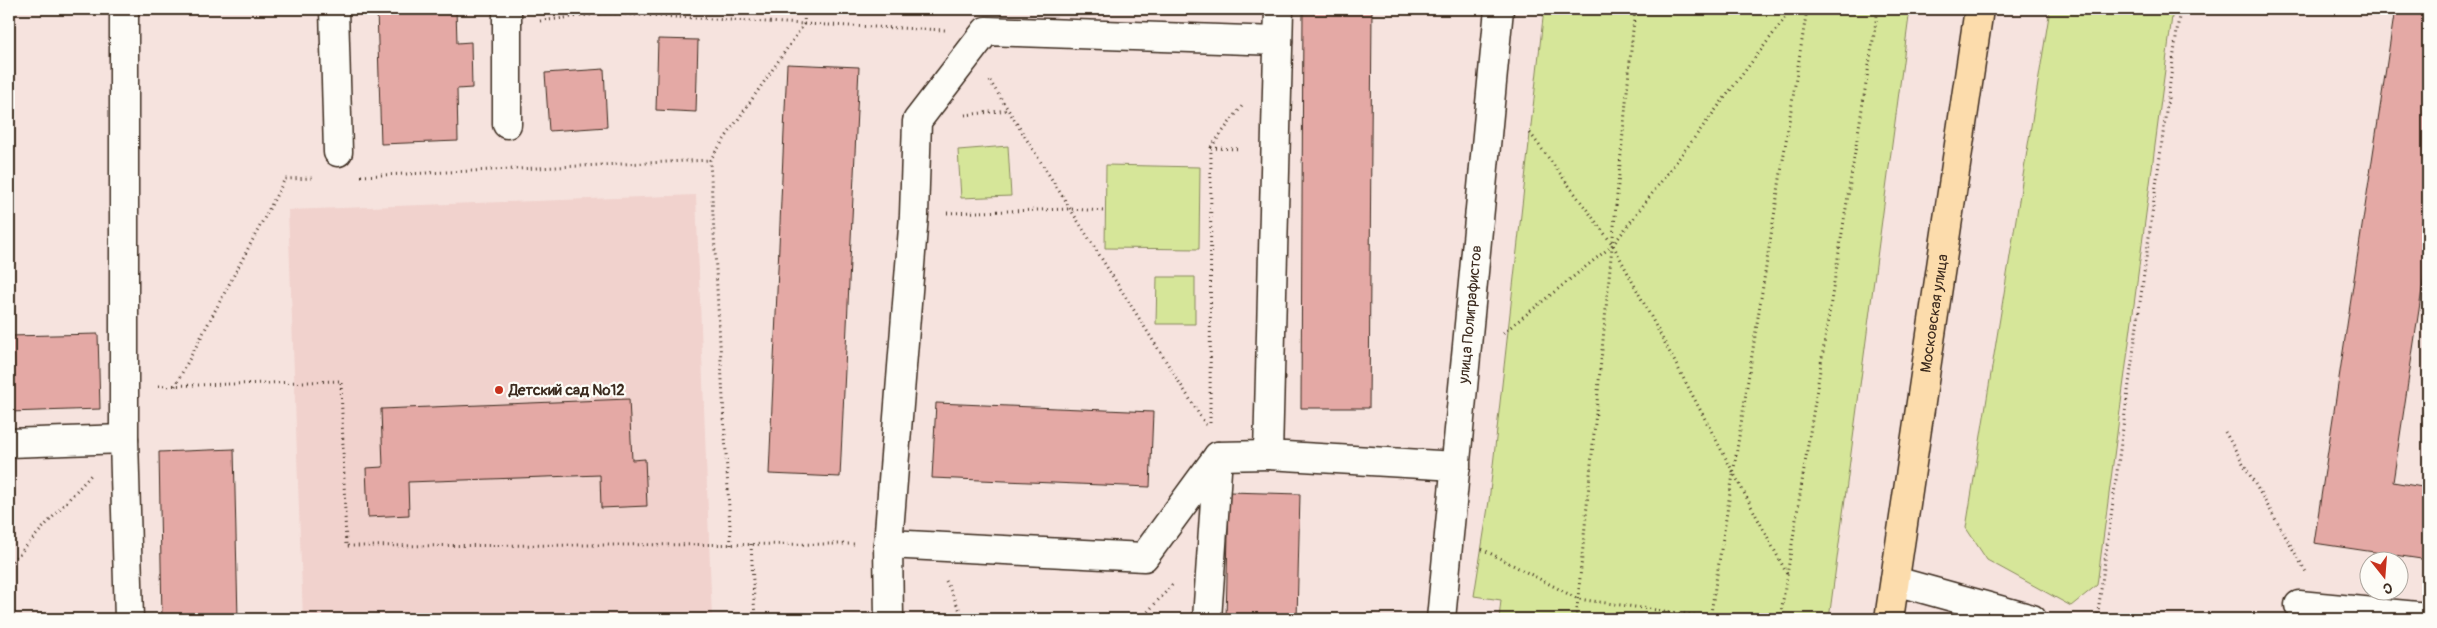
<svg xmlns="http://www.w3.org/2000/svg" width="2437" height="628" viewBox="0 0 2437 628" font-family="Pangolin,sans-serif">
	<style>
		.built { fill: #f1d2cd }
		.green { fill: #d6e699; stroke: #88885c }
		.building { fill: #e4a9a5; stroke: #3b2a1e }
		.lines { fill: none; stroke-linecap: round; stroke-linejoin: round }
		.minor-casing { stroke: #3b2a1e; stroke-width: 31 }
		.major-casing { stroke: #3b2a1e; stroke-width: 31 }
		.path { stroke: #3b2a1e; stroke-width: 3; stroke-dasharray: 1 4; stroke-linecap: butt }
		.minor { stroke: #fdfcf7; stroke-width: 28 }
		.major { stroke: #fcdcac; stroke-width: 28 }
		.poi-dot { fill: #c8321e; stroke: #fdfcf7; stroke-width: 2 }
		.labels { text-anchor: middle; stroke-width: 4.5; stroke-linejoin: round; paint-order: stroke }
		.street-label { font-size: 15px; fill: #3b2a1e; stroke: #fdfcf7 }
		.poi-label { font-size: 15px; font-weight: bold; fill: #3b2a1e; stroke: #fdfcf7; text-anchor: start }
	</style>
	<rect width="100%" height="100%" fill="#f6e3de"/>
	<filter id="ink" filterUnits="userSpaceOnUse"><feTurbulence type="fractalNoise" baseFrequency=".02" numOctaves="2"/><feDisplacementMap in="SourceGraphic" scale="10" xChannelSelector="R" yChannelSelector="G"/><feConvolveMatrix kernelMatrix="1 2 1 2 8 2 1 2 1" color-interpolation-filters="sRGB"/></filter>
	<g filter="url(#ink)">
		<path class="built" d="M 696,195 L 712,619 L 303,619 L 288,210 Z"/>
		<path class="green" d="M 1544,9 L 1910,9 L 1829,619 L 1499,619 L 1501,600 L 1474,596 L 1489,501 Z
			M 2050,9 L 2173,9 L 2097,585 L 2071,606 L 1987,560 L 1966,528 Z
			M 1008,146 L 1011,196 L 961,198 L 958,150 Z
			M 1106,165 L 1200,167 L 1199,249 L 1105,248 Z
			M 1157,277 L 1195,277 L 1195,324 L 1156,324 Z"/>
		<path class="building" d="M 377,9 L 456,9 L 457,43 L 471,42 L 472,88 L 457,89 L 458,141 L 381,144 Z
			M 1303,9 L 1372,9 L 1369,408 L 1301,408 Z
			M 2395,9 L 2428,9 L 2428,250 L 2393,482 L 2428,488 L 2428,560 L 2314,543 Z
			M 658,39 L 698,40 L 696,112 L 656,110 Z
			M 787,64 L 859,67 L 840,477 L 769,474 Z
			M 604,69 L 607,127 L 549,131 L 545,73 Z
			M 98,334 L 100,409 L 9,412 L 9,336 Z
			M 629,399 L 632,460 L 645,459 L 647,506 L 601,508 L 600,475 L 408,482 L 409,515 L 368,517 L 366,468 L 383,467 L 381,409 Z
			M 936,403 L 1153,412 L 1150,487 L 932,478 Z
			M 234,449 L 238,619 L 162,619 L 159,452 Z
			M 1229,492 L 1300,494 L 1297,619 L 1226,619 Z"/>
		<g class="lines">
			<defs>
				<g id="minor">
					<path d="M 124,9 L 124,439 L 129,619"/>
					<path d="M 334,9 L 338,152"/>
					<path d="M 507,9 L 507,124"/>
					<path d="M 1279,9 L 1268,455 L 1456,466"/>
					<path d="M 9,443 L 124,439"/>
					<path d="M 888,544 L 1144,557 L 1218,456"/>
					<path d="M 1895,581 L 2032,619"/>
					<path d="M 2299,605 L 2428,617"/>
					<path d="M 889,619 L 888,544 L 914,215 L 917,121 L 986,31 L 1278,41"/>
					<path d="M 1207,619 L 1218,456 L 1268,455"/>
					<path id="s1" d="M 1441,619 L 1499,9"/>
				</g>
				<g id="major">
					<path id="s2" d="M 1889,619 L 1979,9"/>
				</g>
			</defs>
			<use href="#minor" class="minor-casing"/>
			<use href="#major" class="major-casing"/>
			<path class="path" d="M 805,9 L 804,24 L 945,30
				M 605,13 L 803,24
				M 540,21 L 605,13 L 610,9
				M 990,81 L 1206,425
				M 965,115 L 1008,110
				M 1530,133 L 1613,245 L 1787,574
				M 1211,147 L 1242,106
				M 361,176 L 710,160
				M 947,213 L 1069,209 L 1105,211
				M 1503,333 L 1613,245 L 1792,9
				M 158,386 L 341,381 L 346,546 L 854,544
				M 175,386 L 285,179 L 315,178
				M 1210,423 L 1211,148 L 1241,149
				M 2225,432 L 2306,572
				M 751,544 L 755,619
				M 731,545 L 710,160 L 804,24
				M 1482,549 L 1578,599 L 1720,619
				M 9,565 L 91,475
				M 946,581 L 964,619
				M 1141,619 L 1174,583
				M 1576,619 L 1635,9
				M 1710,619 L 1807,9
				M 1780,619 L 1878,9
				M 2097,619 L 2180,9"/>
			<use href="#minor" class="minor"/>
			<use href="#major" class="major"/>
		</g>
	</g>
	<circle class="poi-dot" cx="499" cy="390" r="5"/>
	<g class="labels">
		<g class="street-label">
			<text dy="5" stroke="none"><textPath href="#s1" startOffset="306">улица Полиграфистов</textPath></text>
			<text dy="5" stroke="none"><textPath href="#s2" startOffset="309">Московская улица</textPath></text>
		</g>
		<g class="poi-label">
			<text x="509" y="395">Детский сад №12</text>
		</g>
	</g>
	<rect width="2437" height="628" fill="none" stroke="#fdfcf7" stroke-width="30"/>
	<rect x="15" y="15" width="2407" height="598" fill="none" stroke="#3b2a1e" stroke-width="2" filter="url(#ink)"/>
	<g transform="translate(2384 576) rotate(163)"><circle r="24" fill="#fdfcf7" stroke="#afa8a0"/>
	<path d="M0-4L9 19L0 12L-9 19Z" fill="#c8321e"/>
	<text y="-8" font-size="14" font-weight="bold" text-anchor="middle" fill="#3b2a1e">С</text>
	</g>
</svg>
